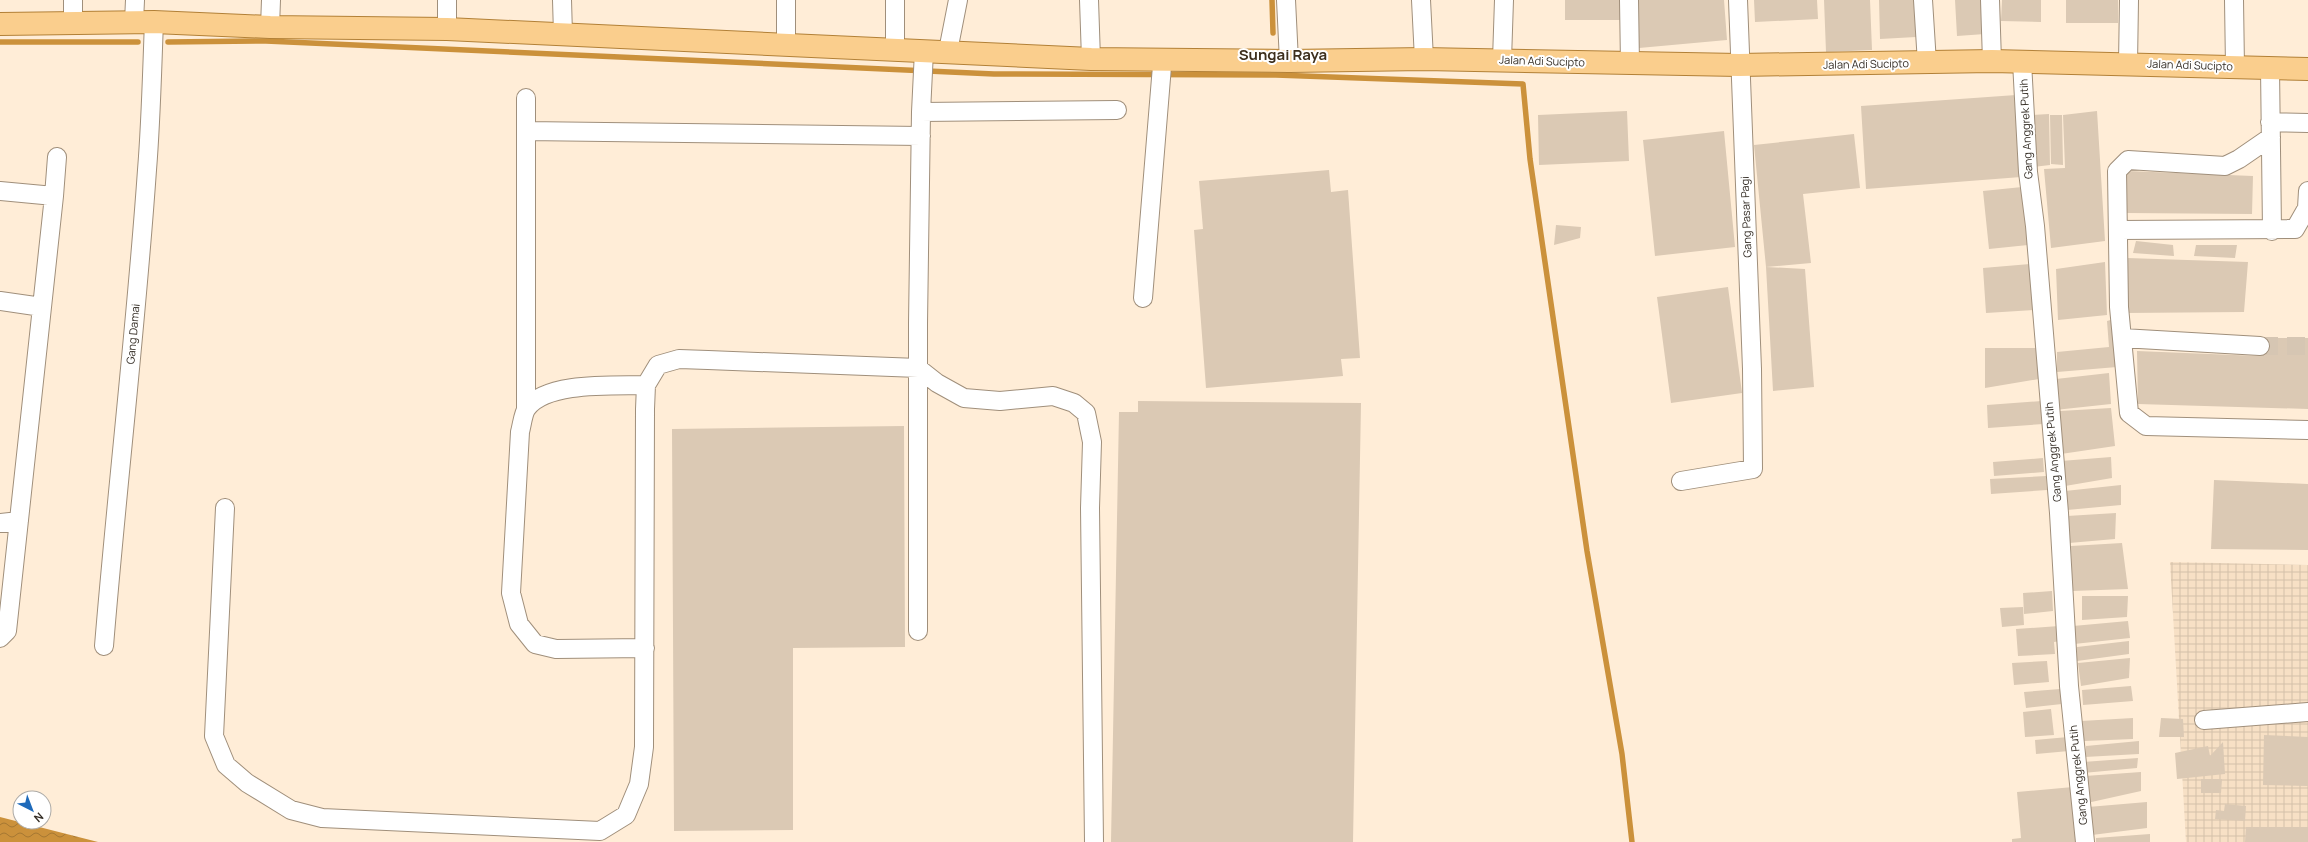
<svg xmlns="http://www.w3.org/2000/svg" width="2308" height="842" viewBox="0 0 2308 842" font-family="Manrope,sans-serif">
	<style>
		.industrial { fill: url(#industrial-grid) }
		.water { fill: url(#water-waves) }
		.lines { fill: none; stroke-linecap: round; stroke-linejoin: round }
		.stream { stroke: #cb913b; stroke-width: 5.5 }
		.building { fill: #dbc9b4 }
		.minor-tunnel { stroke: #d6c6b3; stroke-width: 18; stroke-dasharray: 18 9; stroke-linecap: butt }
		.minor-casing { stroke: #a08f7b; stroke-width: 20 }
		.major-casing { stroke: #b28037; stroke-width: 24 }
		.minor { stroke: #fff; stroke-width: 18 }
		.major { stroke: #face8d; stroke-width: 22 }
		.labels { text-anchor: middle; stroke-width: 4; stroke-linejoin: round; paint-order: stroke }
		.street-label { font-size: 11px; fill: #332c24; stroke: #fff }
		.district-label { font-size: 15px; font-weight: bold; fill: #3d2f1d; stroke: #fff }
	</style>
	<defs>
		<pattern id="industrial-grid" width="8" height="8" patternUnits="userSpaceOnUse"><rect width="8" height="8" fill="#f7e0c5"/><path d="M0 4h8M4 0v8" fill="none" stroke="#d4c0a9"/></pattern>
		<pattern id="water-waves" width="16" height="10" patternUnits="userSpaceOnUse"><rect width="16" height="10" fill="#cb913b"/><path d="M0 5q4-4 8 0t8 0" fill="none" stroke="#a57731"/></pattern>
	</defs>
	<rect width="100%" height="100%" fill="#ffedd7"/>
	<path class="industrial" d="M 2170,562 L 2308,565 L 2308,842 L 2186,842 Z"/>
	<path class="water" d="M 0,817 L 98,842 L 0,842 Z"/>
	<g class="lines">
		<path class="stream" d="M 1272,0 L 1273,33
			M 0,42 L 138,42
			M 168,42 L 266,41 L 994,74 L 1276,75 L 1523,84 L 1530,159 L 1587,551 L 1622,754 L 1632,842"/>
	</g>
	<path class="building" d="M 1565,0 L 1625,0 L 1625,20 L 1565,20 Z
		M 1635,0 L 1724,0 L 1727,40 L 1639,48 Z
		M 1754,0 L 1817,0 L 1818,19 L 1755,22 Z
		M 1824,0 L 1870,0 L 1872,50 L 1826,52 Z
		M 1879,0 L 1915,0 L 1916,37 L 1880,39 Z
		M 1955,0 L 1983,0 L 1985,34 L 1957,36 Z
		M 2002,0 L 2041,0 L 2041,22 L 2001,21 Z
		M 2066,0 L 2118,0 L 2118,23 L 2066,23 Z
		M 2016,95 L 2021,177 L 1866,189 L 1861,106 Z
		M 1627,111 L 1629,161 L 1539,165 L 1538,115 Z
		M 2097,111 L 2105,241 L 2051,248 L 2044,169 L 2065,168 L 2063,115 Z
		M 2049,114 L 2050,165 L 2033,167 L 2030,115 Z
		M 2050,115 L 2062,115 L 2063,165 L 2051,164 Z
		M 1724,131 L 1735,247 L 1655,256 L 1643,140 Z
		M 1854,134 L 1860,188 L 1803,194 L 1811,263 L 1766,267 L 1754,145 Z
		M 1329,170 L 1331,192 L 1348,190 L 1360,358 L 1341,359 L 1343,376 L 1206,388 L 1194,230 L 1203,229 L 1199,181 Z
		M 2127,171 L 2253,176 L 2252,214 L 2126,213 Z
		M 2022,187 L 2028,245 L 1989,249 L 1983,191 Z
		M 1556,225 L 1581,227 L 1580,238 L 1554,245 Z
		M 2136,241 L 2173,245 L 2174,256 L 2133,253 Z
		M 2196,245 L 2237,245 L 2235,258 L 2194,256 Z
		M 2127,258 L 2248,262 L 2244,312 L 2124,313 Z
		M 2105,262 L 2107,315 L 2058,320 L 2056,269 Z
		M 2030,264 L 2034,310 L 1986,313 L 1983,268 Z
		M 1766,267 L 1805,269 L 1814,387 L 1773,391 Z
		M 1728,287 L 1742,393 L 1671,403 L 1657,297 Z
		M 2114,319 L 2117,367 L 2057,372 L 2057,352 L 2109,347 L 2107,321 Z
		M 2262,338 L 2308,338 L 2308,409 L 2138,404 L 2137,351 L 2259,356 Z
		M 1985,348 L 2039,348 L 2039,379 L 1985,388 Z
		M 2109,373 L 2111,404 L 2055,410 L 2056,379 Z
		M 1138,401 L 1361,403 L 1353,842 L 1111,842 L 1119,412 L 1138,412 Z
		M 2042,401 L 2043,424 L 1988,428 L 1987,405 Z
		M 2111,408 L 2115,446 L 2061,454 L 2060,411 Z
		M 904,426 L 905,647 L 793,648 L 793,830 L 674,831 L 672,429 Z
		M 2111,457 L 2112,478 L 2065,486 L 2061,461 Z
		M 2043,458 L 2044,472 L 1994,476 L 1993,462 Z
		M 2046,476 L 2047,490 L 1991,494 L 1990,479 Z
		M 2214,480 L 2308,484 L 2308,550 L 2211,549 Z
		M 2121,485 L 2121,505 L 2067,510 L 2065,491 Z
		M 2116,513 L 2115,539 L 2069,543 L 2067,516 Z
		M 2122,543 L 2128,589 L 2072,591 L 2071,546 Z
		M 2052,591 L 2053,611 L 2024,614 L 2023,593 Z
		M 2082,596 L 2128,596 L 2127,617 L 2082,620 Z
		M 2023,607 L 2024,625 L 2002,627 L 2000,608 Z
		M 2128,621 L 2130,638 L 2074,644 L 2073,626 Z
		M 2059,626 L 2060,641 L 2054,642 L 2055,654 L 2018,656 L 2016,629 Z
		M 2129,641 L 2129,654 L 2077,661 L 2077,647 Z
		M 2130,658 L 2129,678 L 2081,686 L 2078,663 Z
		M 2047,661 L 2049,682 L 2014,685 L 2012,663 Z
		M 2131,686 L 2133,701 L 2083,705 L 2082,690 Z
		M 2060,689 L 2062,704 L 2026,708 L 2024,692 Z
		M 2051,709 L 2054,735 L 2025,737 L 2023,712 Z
		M 2133,718 L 2133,739 L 2084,741 L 2081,721 Z
		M 2161,718 L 2183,719 L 2184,737 L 2159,737 Z
		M 2264,735 L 2308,737 L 2308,786 L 2263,785 Z
		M 2068,737 L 2069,751 L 2036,754 L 2035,740 Z
		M 2139,741 L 2139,754 L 2085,757 L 2086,746 Z
		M 2223,742 L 2225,774 L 2177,779 L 2175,753 L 2208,746 L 2210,756 Z
		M 2138,758 L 2137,768 L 2083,773 L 2083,762 Z
		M 2141,772 L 2141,791 L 2087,803 L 2085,776 Z
		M 2201,779 L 2222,779 L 2221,793 L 2201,793 Z
		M 2073,787 L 2078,842 L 2012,842 L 2012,839 L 2021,838 L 2017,792 Z
		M 2147,802 L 2147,828 L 2092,835 L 2088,807 Z
		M 2225,804 L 2246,806 L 2245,821 L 2215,819 L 2216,810 L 2224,811 Z
		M 2246,827 L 2308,827 L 2308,842 L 2245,842 Z
		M 2150,834 L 2150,842 L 2096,842 L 2096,838 Z"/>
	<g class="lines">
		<path class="minor-tunnel" d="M 2260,346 L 2308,346"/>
		<defs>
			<path id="minor" d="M 562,0 L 563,34
				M 895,0 L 895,51
				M 1089,0 L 1091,59
				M 1286,0 L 1289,61
				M 1421,0 L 1424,59
				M 1629,0 L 1630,64
				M 1923,0 L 1927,63
				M 1990,0 L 1992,61
				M 2234,0 L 2235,67
				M 134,22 L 135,0
				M 73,23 L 73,0
				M 270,27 L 271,0
				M 447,29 L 447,0
				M 786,45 L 786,0
				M 948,51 L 958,0
				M 1502,60 L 1504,0
				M 2022,62 L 2028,172 L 2035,226 L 2059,513 L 2069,686 L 2085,842
				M 2128,64 L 2129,0
				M 2270,68 L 2272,231
				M 526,98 L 526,408
				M 921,112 L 1117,110
				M 2270,122 L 2308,123
				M 526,131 L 921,136
				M 2271,137 L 2239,159 L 2225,166 L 2128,160 L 2117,171 L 2119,307 L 2129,413 L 2146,426 L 2308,430
				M 0,191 L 54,196 L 57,157
				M 2118,230 L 2295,229 L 2307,208 L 2308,191
				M 1143,298 L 1162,66
				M 0,301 L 42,307
				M 2122,338 L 2260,346
				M 1681,481 L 1753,469 L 1752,369 L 1738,0
				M 225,508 L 214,736 L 226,765 L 247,783 L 291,810 L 322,818 L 600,831 L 626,815 L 639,784 L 644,747 L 645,409 L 646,385 L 658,365 L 679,359 L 708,360 L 918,368 L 937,383 L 964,398 L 1000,401 L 1053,396 L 1074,403 L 1086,413 L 1092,442 L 1090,508 L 1094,842
				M 0,523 L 19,521
				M 918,631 L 918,324 L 921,112 L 924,51
				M 0,638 L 7,631 L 54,196
				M 104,646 C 117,487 136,329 147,170 C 151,121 152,71 154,22
				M 645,648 L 556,649 L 535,644 L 519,624 L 511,593 L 520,432 C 522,425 523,413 527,408 C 547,381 615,386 646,385
				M 2204,720 L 2308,712"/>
			<path id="major" d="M 0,24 L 154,22 L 270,27 L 447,29 L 1091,59 L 1289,61 L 1424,59 L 1739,65 L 1992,61 L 2308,69"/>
		</defs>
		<use href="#minor" class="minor-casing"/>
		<use href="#major" class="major-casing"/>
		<use href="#minor" class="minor"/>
		<use href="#major" class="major"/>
	</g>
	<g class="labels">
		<g class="street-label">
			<text transform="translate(1542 61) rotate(2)" y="4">Jalan Adi Sucipto</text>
			<text transform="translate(1866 64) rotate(-1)" y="4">Jalan Adi Sucipto</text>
			<text transform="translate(2190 65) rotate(2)" y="4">Jalan Adi Sucipto</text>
			<text transform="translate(2026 129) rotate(-93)" y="4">Gang Anggrek Putih</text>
			<text transform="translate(1746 217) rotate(-92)" y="4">Gang Pasar Pagi</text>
			<text transform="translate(133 334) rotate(-85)" y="4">Gang Damai</text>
			<text transform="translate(2053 452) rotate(-95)" y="4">Gang Anggrek Putih</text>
			<text transform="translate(2078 775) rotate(-96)" y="4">Gang Anggrek Putih</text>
		</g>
		<g class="district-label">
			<text x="1283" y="60">Sungai Raya</text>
		</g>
	</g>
	<g transform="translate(32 810) rotate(138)"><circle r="19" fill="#ffffff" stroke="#adaba7"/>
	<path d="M0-3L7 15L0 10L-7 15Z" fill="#1e6aba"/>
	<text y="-6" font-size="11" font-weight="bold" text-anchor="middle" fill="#332c24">N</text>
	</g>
</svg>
